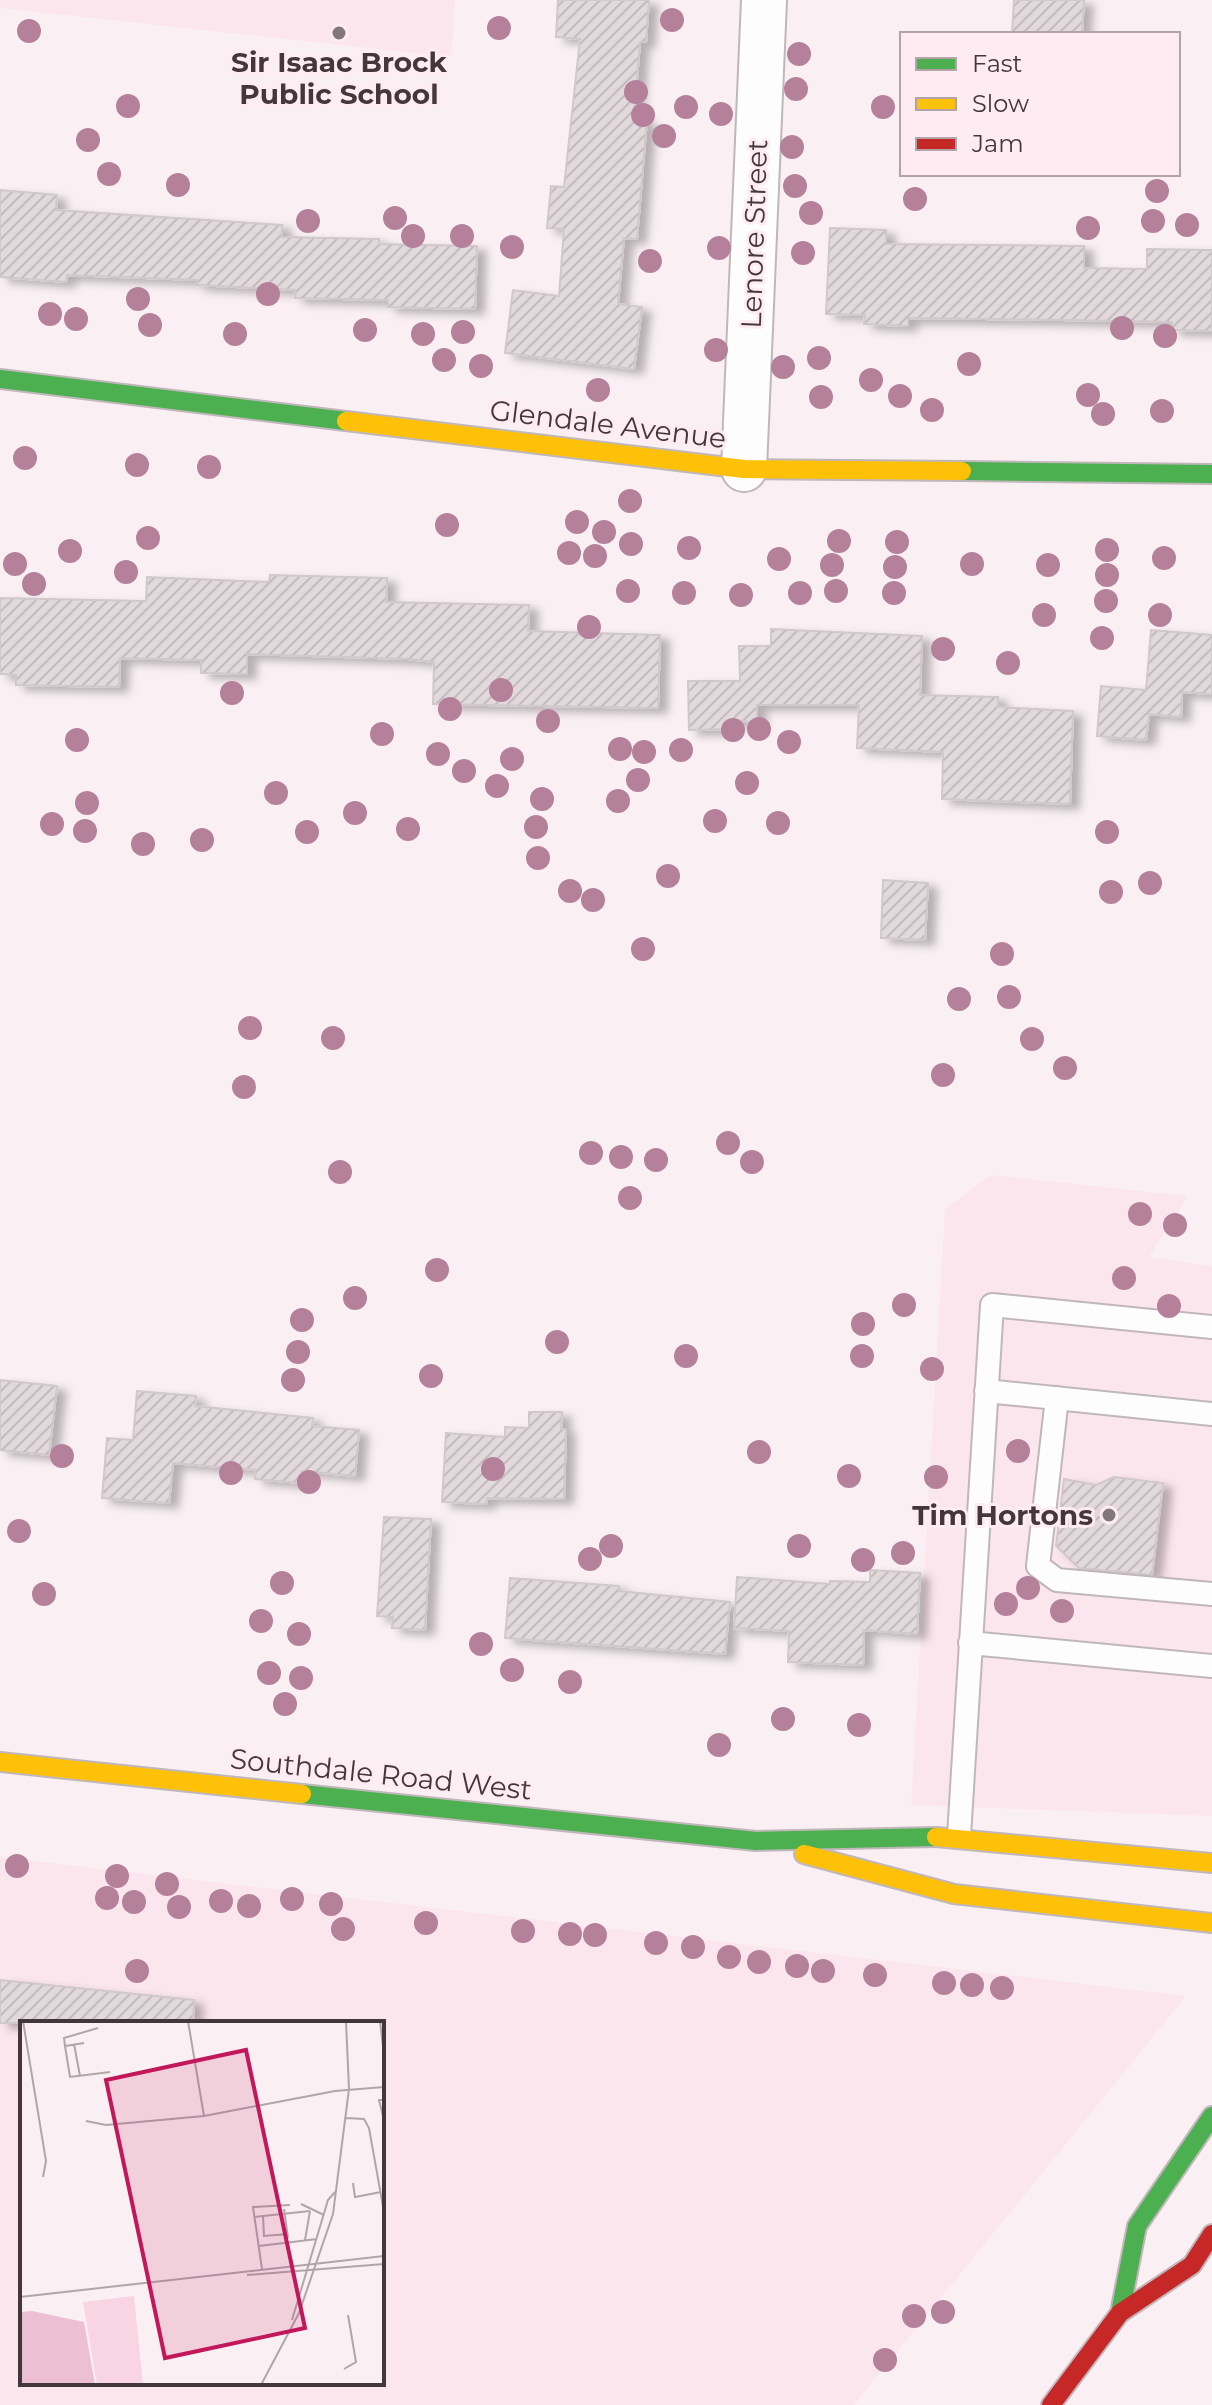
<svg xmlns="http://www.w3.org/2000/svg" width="1212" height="2405" viewBox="0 0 1212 2405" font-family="Montserrat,sans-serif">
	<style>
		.built { fill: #fce6ee; fill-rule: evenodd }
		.building { fill: url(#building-hatch); stroke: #d1c8cb; stroke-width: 2; filter: url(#shadow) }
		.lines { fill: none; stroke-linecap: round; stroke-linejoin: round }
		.lane-casing { stroke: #c0b7ba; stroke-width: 26 }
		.street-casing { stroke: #c0b7ba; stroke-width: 48 }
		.fast-casing { stroke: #c0b7ba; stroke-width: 22 }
		.slow-casing { stroke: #c0b7ba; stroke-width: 22 }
		.jam-casing { stroke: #c0b7ba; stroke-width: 22 }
		.lane { stroke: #fefdfd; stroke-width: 22 }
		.street { stroke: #fefdfd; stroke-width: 44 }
		.fast { stroke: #4caf50; stroke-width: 18 }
		.slow { stroke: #ffc107; stroke-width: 18 }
		.jam { stroke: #c62828; stroke-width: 18 }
		.tree { fill: #b5819a }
		.poi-dot { fill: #82787c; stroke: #ffebf2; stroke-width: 3 }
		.labels { text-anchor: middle; stroke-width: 6; stroke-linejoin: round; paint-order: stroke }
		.poi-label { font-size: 28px; font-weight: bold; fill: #42383c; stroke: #ffebf2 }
		.street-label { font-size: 28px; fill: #42383c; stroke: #ffebf2 }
		.inset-road { fill: none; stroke: #b0a6aa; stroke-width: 2 }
		.view { fill: #c2185b; fill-opacity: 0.15; stroke: #c2185b; stroke-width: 4 }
		.inset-edge { fill: none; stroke: #42383c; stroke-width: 4 }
	</style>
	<defs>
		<pattern id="building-hatch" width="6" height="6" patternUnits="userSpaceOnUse" patternTransform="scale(2)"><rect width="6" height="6" fill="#e2d9dc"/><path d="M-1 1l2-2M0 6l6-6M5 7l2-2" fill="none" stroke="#c3bbbe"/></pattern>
		<filter id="shadow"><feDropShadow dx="9" dy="5" stdDeviation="4" flood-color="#0004"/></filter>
	</defs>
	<rect width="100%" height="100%" fill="#faf0f3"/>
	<path class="built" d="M 0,0 L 455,0 L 451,57 L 0,8 Z
		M 991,1175 L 1188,1196 L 1149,1257 L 1212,1266 L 1212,1816 L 911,1805 L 945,1209 Z
		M 0,1857 L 1186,1996 L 854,2405 L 0,2405 ZM 22,2023 L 382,2023 L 382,2383 L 22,2383 Z"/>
	<path class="building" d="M 558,0 L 649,0 L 646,42 L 640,42 L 634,117 L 647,119 L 637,239 L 624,238 L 618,304 L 642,307 L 634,369 L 505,353 L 513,290 L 559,296 L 564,229 L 547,228 L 551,186 L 564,187 L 580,39 L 556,37 Z
		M 1014,0 L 1084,0 L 1082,34 L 1012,34 Z
		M 0,190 L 57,195 L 56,210 L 282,225 L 282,237 L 379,239 L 379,244 L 477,246 L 475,309 L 388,307 L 388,300 L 295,298 L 296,290 L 197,285 L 197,280 L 67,275 L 66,282 L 0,277 Z
		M 830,228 L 886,230 L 886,244 L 1084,246 L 1084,268 L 1147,269 L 1147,249 L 1212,250 L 1212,331 L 1172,330 L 1172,322 L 1064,320 L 908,318 L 908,326 L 864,324 L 865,315 L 826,314 Z
		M 270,575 L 387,578 L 386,602 L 529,605 L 528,631 L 660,635 L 658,708 L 433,704 L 434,662 L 408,659 L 247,654 L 247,674 L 201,673 L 201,660 L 120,658 L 119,687 L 16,685 L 16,675 L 0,674 L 0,598 L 146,601 L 147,577 L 269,582 Z
		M 771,629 L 922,636 L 920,695 L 998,697 L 998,707 L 1073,711 L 1070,804 L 942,799 L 943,752 L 857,748 L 859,705 L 757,705 L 757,722 L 730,721 L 730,729 L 689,730 L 688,681 L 740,681 L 739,646 L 771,646 Z
		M 1151,630 L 1212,635 L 1212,694 L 1182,692 L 1181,717 L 1149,714 L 1146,740 L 1097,736 L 1101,686 L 1146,690 Z
		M 883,880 L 928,883 L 925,940 L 881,938 Z
		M 0,1380 L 57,1386 L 49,1455 L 0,1450 Z
		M 137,1391 L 196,1396 L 195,1406 L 313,1418 L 312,1426 L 359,1430 L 355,1476 L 302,1471 L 301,1483 L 255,1479 L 256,1470 L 173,1463 L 169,1503 L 102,1498 L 107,1438 L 133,1440 Z
		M 529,1412 L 562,1412 L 561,1429 L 566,1429 L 564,1499 L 487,1498 L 486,1504 L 442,1502 L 446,1433 L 505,1437 L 505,1427 L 529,1428 Z
		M 1114,1477 L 1163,1483 L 1152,1575 L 1079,1568 L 1056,1546 L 1064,1479 L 1096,1485 Z
		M 384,1517 L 431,1519 L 425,1630 L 392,1628 L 393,1617 L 377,1616 Z
		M 870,1570 L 920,1573 L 917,1634 L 864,1630 L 863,1665 L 788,1662 L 789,1631 L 734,1628 L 737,1577 L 830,1584 L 830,1581 L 870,1582 Z
		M 510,1578 L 619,1586 L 619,1591 L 730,1602 L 725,1654 L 505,1638 Z
		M 0,1980 L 194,2000 L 193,2023 L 0,2023 Z"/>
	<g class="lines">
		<defs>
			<path id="lane" d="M 986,1391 L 1212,1414
				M 1057,1398 L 1038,1566 L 1057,1580 L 1212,1594
				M 970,1643 L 1212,1666
				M 959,1836 L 992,1305 L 1212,1327"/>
			<path id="street" d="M 744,469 L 764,0"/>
			<path id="fast" d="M 0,379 L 346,421
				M 962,471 L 1212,474
				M 302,1794 L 756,1841 L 936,1837
				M 1120,2313 L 1137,2226 L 1212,2116"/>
			<path id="slow" d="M 346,421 L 744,469 L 962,471
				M 0,1762 L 302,1794
				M 936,1837 L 1212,1863
				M 804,1854 L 954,1894 L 1212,1923"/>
			<path id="jam" d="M 1051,2405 L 1120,2313 L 1192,2265 L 1212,2234"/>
		</defs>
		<use href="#lane" class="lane-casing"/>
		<use href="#street" class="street-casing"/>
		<use href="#fast" class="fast-casing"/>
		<use href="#slow" class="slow-casing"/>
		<use href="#jam" class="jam-casing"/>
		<use href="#lane" class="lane"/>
		<use href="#street" class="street"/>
		<use href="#fast" class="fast"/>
		<use href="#slow" class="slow"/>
		<use href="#jam" class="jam"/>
	</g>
	<g class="tree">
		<circle cx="672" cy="20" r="12"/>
		<circle cx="499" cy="28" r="12"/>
		<circle cx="29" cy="31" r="12"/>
		<circle cx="799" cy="54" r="12"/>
		<circle cx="796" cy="89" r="12"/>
		<circle cx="636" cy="92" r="12"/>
		<circle cx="128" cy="106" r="12"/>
		<circle cx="686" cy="107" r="12"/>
		<circle cx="883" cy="107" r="12"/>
		<circle cx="721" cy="114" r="12"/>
		<circle cx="643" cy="115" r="12"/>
		<circle cx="664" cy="136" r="12"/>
		<circle cx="88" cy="140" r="12"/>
		<circle cx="792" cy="147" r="12"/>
		<circle cx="109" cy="174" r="12"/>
		<circle cx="178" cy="185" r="12"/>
		<circle cx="795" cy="186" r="12"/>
		<circle cx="1157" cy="191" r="12"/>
		<circle cx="915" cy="199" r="12"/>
		<circle cx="811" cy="213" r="12"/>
		<circle cx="395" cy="218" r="12"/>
		<circle cx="308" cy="221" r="12"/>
		<circle cx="1153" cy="221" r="12"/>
		<circle cx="1187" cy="225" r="12"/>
		<circle cx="1088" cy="228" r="12"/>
		<circle cx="413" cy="236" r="12"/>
		<circle cx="462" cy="236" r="12"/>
		<circle cx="512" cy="247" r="12"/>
		<circle cx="719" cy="248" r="12"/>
		<circle cx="803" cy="253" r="12"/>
		<circle cx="650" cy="261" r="12"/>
		<circle cx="268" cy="294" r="12"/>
		<circle cx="138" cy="299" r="12"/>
		<circle cx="50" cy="314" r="12"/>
		<circle cx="76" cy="319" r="12"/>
		<circle cx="150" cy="325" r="12"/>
		<circle cx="1122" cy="328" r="12"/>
		<circle cx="365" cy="330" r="12"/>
		<circle cx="463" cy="332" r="12"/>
		<circle cx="235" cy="334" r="12"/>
		<circle cx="423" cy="334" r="12"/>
		<circle cx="1165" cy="336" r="12"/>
		<circle cx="716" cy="350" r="12"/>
		<circle cx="819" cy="358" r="12"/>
		<circle cx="444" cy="360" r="12"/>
		<circle cx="969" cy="364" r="12"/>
		<circle cx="481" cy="366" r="12"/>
		<circle cx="783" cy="367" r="12"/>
		<circle cx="871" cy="380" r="12"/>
		<circle cx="598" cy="390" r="12"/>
		<circle cx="1088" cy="395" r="12"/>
		<circle cx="900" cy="396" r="12"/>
		<circle cx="821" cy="397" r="12"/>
		<circle cx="932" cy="410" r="12"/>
		<circle cx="1162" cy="411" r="12"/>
		<circle cx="1103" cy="414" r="12"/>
		<circle cx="25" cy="458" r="12"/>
		<circle cx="137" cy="465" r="12"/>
		<circle cx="209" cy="467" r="12"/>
		<circle cx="630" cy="501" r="12"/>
		<circle cx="577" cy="522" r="12"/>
		<circle cx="447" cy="525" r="12"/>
		<circle cx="604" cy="532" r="12"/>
		<circle cx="148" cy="538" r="12"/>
		<circle cx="839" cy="541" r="12"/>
		<circle cx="897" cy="542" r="12"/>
		<circle cx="631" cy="544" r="12"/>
		<circle cx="689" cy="548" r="12"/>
		<circle cx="1107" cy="550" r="12"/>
		<circle cx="70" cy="551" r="12"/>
		<circle cx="569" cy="553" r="12"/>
		<circle cx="595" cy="556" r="12"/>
		<circle cx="1164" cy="558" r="12"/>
		<circle cx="779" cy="559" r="12"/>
		<circle cx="15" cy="564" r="12"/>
		<circle cx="972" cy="564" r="12"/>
		<circle cx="832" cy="565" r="12"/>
		<circle cx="1048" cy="565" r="12"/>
		<circle cx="895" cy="567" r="12"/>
		<circle cx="126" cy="572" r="12"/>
		<circle cx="1107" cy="575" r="12"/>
		<circle cx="34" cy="584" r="12"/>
		<circle cx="628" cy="591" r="12"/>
		<circle cx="836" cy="591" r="12"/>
		<circle cx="684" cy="593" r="12"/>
		<circle cx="800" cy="593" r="12"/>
		<circle cx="894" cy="593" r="12"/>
		<circle cx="741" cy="595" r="12"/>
		<circle cx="1106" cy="601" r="12"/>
		<circle cx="1044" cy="615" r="12"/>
		<circle cx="1160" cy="615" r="12"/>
		<circle cx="589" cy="627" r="12"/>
		<circle cx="1102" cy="638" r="12"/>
		<circle cx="943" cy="649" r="12"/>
		<circle cx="1008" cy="663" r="12"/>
		<circle cx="501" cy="690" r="12"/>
		<circle cx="232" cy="693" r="12"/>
		<circle cx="450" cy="709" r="12"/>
		<circle cx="548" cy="721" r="12"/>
		<circle cx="759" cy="729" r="12"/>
		<circle cx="733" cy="730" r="12"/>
		<circle cx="382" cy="734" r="12"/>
		<circle cx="77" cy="740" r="12"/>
		<circle cx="789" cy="742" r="12"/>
		<circle cx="620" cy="749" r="12"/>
		<circle cx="681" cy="750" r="12"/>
		<circle cx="644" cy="752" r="12"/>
		<circle cx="438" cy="754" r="12"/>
		<circle cx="512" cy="759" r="12"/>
		<circle cx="464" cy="771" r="12"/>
		<circle cx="638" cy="780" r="12"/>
		<circle cx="747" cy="783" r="12"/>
		<circle cx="497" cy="786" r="12"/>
		<circle cx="276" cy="793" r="12"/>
		<circle cx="542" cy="799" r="12"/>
		<circle cx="618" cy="801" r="12"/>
		<circle cx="87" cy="803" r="12"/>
		<circle cx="355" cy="813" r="12"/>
		<circle cx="715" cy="821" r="12"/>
		<circle cx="778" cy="823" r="12"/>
		<circle cx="52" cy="824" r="12"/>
		<circle cx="536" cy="827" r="12"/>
		<circle cx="408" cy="829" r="12"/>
		<circle cx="85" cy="831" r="12"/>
		<circle cx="307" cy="832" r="12"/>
		<circle cx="1107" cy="832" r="12"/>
		<circle cx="202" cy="840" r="12"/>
		<circle cx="143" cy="844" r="12"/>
		<circle cx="538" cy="858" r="12"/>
		<circle cx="668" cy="876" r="12"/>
		<circle cx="1150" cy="883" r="12"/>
		<circle cx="570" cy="891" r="12"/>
		<circle cx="1111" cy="892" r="12"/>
		<circle cx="593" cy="900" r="12"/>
		<circle cx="643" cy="949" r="12"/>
		<circle cx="1002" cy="954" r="12"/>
		<circle cx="1009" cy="997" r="12"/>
		<circle cx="959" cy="999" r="12"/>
		<circle cx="250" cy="1028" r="12"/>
		<circle cx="333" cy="1038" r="12"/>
		<circle cx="1032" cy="1039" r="12"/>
		<circle cx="1065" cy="1068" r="12"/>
		<circle cx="943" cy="1075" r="12"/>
		<circle cx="244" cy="1087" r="12"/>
		<circle cx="728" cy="1143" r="12"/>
		<circle cx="591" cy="1153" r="12"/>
		<circle cx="621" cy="1157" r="12"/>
		<circle cx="656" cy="1160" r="12"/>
		<circle cx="752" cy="1162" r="12"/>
		<circle cx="340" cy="1172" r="12"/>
		<circle cx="630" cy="1198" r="12"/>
		<circle cx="1140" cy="1214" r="12"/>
		<circle cx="1175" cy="1225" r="12"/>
		<circle cx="437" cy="1270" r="12"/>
		<circle cx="1124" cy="1278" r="12"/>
		<circle cx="355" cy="1298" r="12"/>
		<circle cx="904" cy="1305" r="12"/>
		<circle cx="1169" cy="1306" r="12"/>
		<circle cx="302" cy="1320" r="12"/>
		<circle cx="863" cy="1324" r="12"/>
		<circle cx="557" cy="1342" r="12"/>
		<circle cx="298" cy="1352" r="12"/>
		<circle cx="686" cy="1356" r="12"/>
		<circle cx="862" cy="1356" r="12"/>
		<circle cx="932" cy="1369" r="12"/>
		<circle cx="431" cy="1376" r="12"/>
		<circle cx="293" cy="1380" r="12"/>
		<circle cx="1018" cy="1451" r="12"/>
		<circle cx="759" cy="1452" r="12"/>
		<circle cx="62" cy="1456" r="12"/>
		<circle cx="493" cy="1469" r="12"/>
		<circle cx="231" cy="1473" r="12"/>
		<circle cx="849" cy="1476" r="12"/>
		<circle cx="936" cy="1477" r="12"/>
		<circle cx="309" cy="1482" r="12"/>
		<circle cx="19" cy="1531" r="12"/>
		<circle cx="611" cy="1546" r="12"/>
		<circle cx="799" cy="1546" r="12"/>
		<circle cx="903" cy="1553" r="12"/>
		<circle cx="590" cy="1559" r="12"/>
		<circle cx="863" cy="1560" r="12"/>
		<circle cx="282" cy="1583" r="12"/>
		<circle cx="1028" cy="1588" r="12"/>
		<circle cx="44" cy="1594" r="12"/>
		<circle cx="1006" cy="1604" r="12"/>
		<circle cx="1062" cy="1611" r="12"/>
		<circle cx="261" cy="1621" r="12"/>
		<circle cx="299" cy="1634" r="12"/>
		<circle cx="481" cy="1644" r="12"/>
		<circle cx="512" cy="1670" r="12"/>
		<circle cx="269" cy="1673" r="12"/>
		<circle cx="301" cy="1678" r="12"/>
		<circle cx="570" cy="1682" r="12"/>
		<circle cx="285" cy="1704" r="12"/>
		<circle cx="783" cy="1719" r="12"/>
		<circle cx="859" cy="1725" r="12"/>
		<circle cx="719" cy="1745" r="12"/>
		<circle cx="17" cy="1866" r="12"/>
		<circle cx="117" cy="1876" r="12"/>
		<circle cx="167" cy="1884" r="12"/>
		<circle cx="107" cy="1898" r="12"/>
		<circle cx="292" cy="1899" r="12"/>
		<circle cx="221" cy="1901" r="12"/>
		<circle cx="134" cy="1902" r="12"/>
		<circle cx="331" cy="1904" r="12"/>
		<circle cx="249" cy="1906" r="12"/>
		<circle cx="179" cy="1907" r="12"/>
		<circle cx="426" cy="1923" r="12"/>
		<circle cx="343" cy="1929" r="12"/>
		<circle cx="523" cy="1931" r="12"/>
		<circle cx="570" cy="1934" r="12"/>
		<circle cx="595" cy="1935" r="12"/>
		<circle cx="656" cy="1943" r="12"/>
		<circle cx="693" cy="1947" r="12"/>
		<circle cx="729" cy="1957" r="12"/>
		<circle cx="759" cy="1962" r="12"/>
		<circle cx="797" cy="1966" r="12"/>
		<circle cx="137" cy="1971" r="12"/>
		<circle cx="823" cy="1971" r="12"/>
		<circle cx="875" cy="1975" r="12"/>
		<circle cx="944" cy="1983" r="12"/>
		<circle cx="972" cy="1985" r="12"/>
		<circle cx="1002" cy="1988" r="12"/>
		<circle cx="943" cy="2312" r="12"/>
		<circle cx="914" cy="2316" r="12"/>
		<circle cx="885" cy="2360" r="12"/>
	</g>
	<g class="poi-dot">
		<circle cx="339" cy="33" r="8"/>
		<circle cx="1109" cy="1515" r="8"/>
	</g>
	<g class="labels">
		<g class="poi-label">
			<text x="339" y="72">Sir Isaac Brock<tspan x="339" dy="32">Public School</tspan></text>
			<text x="1093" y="1525" text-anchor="end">Tim Hortons</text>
		</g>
		<g class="street-label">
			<text transform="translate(754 234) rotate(-88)" y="10">Lenore Street</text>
			<text transform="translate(608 424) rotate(7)" y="10">Glendale Avenue</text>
			<text transform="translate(381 1774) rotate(6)" y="10">Southdale Road West</text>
		</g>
	</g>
	<g transform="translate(20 2021)">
		<rect width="364" height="364" fill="#faf0f3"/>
		<path d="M 114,275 L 123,364 L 77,364 L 63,281 Z" fill="#f9d4e3"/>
		<path d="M 12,290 L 64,301 L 75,364 L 0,364 L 0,291 Z" fill="#edbfd2"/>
		<path class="inset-road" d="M 3,0 L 26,140 L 23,156M 168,0 L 184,95M 360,0 L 364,34M 64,22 L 45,25 L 44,17 L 78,7M 54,23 L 60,55M 45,25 L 50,56 L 90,51M 364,79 L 359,79 L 364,99M 326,97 L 344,98 L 349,107 L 364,191M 66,100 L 86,104 L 184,95 L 315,70 L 364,66M 333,162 L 335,176 L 361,171M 281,183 L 304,194M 264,188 L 268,217M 243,195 L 244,215 L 268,213M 234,196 L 290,190M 285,219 L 290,190M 239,225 L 297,218M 242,248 L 233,186 L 270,184M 227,254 L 364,243M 0,276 L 364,235M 272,299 L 308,179 L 315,171M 324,348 L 336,341 L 328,294M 241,364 L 279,292 L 313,193 L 329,68 L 326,0"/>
		<path class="view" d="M 226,29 L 285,307 L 145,337 L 86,59 Z"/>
		<rect width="364" height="364" class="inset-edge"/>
	</g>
	<rect x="900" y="32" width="280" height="144" fill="#ffebf2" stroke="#b3a3a9" stroke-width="2"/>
	<rect x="916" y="58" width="40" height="12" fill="#4caf50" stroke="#b3a3a9" stroke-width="2"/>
	<text x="972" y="72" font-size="24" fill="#42383c">Fast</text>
	<rect x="916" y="98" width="40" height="12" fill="#ffc107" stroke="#b3a3a9" stroke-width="2"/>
	<text x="972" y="112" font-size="24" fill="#42383c">Slow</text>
	<rect x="916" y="138" width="40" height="12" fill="#c62828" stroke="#b3a3a9" stroke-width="2"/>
	<text x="972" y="152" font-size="24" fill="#42383c">Jam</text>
</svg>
